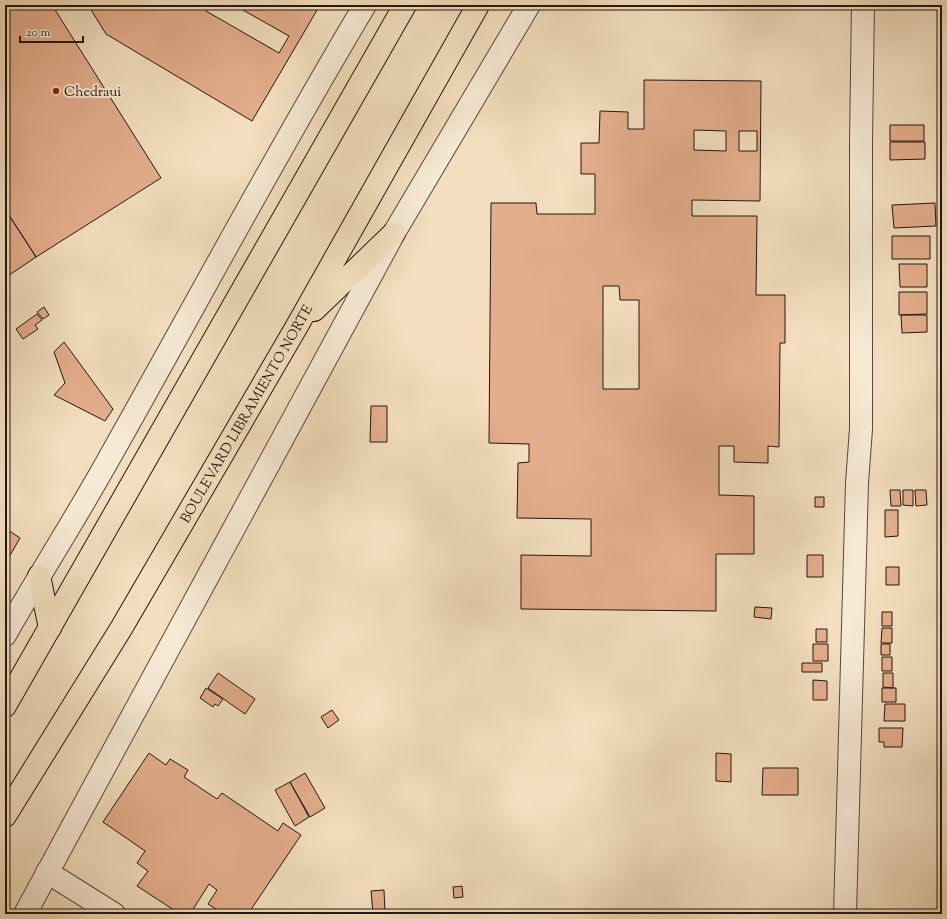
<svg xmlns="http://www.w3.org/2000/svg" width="947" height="919" viewBox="0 0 947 919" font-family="'Sorts Mill Goudy',serif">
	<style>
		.building { fill: #e4ae8c; stroke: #24160f; fill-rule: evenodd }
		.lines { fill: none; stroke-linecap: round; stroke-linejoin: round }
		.tertiary-casing { stroke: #58483b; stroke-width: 24 }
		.trunk-casing { stroke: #24160f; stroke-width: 24 }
		.tertiary { stroke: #f7ead5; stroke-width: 22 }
		.trunk { stroke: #f3dfbf; stroke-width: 22 }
		.poi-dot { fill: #8f2418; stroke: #f7ead5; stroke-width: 1.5 }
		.labels { text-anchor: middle; stroke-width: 4; stroke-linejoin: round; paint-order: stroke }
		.poi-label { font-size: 14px; fill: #24160f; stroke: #f7ead5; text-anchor: start }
		.street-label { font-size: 14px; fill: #24160f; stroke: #f7ead5 }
	</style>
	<rect width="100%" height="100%" fill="#f3dfbf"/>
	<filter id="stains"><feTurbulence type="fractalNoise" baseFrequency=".005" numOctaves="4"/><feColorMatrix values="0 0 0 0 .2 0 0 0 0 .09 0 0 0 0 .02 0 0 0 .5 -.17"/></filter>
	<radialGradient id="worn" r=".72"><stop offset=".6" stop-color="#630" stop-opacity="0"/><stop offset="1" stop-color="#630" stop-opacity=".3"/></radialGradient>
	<path class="building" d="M 5,5 L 52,5 L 161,178 L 36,257 L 5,209 Z
		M 88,5 L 209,5 L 206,11 L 279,53 L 289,36 L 234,5 L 320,5 L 252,121 L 106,34 Z
		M 644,80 L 761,81 L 760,201 L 692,200 L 692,216 L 757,216 L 756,295 L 785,295 L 785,343 L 780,343 L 779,447 L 768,446 L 768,463 L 734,462 L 734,446 L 719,446 L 719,495 L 754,496 L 754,554 L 716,554 L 716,611 L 521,609 L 521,555 L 591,556 L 591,519 L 517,518 L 518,463 L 529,462 L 529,444 L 489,443 L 491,203 L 536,203 L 537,214 L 595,214 L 595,174 L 581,174 L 581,143 L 599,143 L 600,111 L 628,112 L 628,129 L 644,129 ZM 694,130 L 726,131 L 726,151 L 694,150 ZM 739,131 L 757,131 L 757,151 L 739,151 ZM 603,286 L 619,286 L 620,300 L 639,300 L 639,389 L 603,389 Z
		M 890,125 L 924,125 L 924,141 L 890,141 Z
		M 890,142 L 925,142 L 925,159 L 890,160 Z
		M 935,203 L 936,226 L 894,228 L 892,205 Z
		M 5,209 L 36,257 L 5,278 Z
		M 892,236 L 930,236 L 930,259 L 892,259 Z
		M 899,264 L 927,264 L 927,287 L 900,287 Z
		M 899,292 L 927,292 L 927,314 L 899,315 Z
		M 44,307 L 49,315 L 43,319 L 37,312 Z
		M 37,314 L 42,320 L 35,325 L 38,329 L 23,339 L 16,329 Z
		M 901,315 L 927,315 L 927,332 L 902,333 Z
		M 64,342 L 113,409 L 105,421 L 54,395 L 65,383 L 54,352 Z
		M 371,406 L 387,406 L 387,442 L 370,442 Z
		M 890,490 L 900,490 L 901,506 L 891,506 Z
		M 903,490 L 913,490 L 913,506 L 903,505 Z
		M 915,490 L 926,490 L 927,505 L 916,506 Z
		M 815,497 L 824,497 L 824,507 L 815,507 Z
		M 885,510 L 898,510 L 898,536 L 885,537 Z
		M 5,528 L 20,538 L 5,564 Z
		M 807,555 L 823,555 L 823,577 L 807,577 Z
		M 886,567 L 899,567 L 899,585 L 886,585 Z
		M 755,607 L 772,608 L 771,619 L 754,617 Z
		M 882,612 L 892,612 L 892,626 L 882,626 Z
		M 882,628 L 892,628 L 892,643 L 881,643 Z
		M 816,629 L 827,629 L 827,642 L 816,642 Z
		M 813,644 L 828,644 L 828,661 L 813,661 Z
		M 881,644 L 890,644 L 890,655 L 881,655 Z
		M 882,657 L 892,657 L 892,671 L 882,671 Z
		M 802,663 L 822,663 L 822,672 L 802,672 Z
		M 218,673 L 255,699 L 245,714 L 208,688 Z
		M 883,673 L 893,673 L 893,688 L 883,687 Z
		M 813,680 L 827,681 L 827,700 L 813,700 Z
		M 206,688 L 223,699 L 218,706 L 215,704 L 213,707 L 200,698 Z
		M 882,688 L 896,688 L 896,702 L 882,702 Z
		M 885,704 L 905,704 L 905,721 L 884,721 Z
		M 332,710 L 339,720 L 328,728 L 321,717 Z
		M 879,728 L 903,728 L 902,747 L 884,747 L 884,742 L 879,742 Z
		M 149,753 L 166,765 L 170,759 L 188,770 L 184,777 L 217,799 L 222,793 L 278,831 L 283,823 L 301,835 L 248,914 L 224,914 L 208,904 L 217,890 L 209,884 L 190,914 L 180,914 L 137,886 L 148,871 L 137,863 L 145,851 L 103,822 Z
		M 716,753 L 731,754 L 731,782 L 716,781 Z
		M 763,768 L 798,768 L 798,795 L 762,795 Z
		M 305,773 L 325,808 L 310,817 L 290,782 Z
		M 290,782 L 309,817 L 295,826 L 275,790 Z
		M 462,886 L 463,897 L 454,898 L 453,887 Z
		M 384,890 L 385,913 L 373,913 L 371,891 Z"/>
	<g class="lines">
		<defs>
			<path id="tertiary" d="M 5,635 C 38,577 74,521 107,462 C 193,310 275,155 365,5
				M 47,872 L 114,914
				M 25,914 L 394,233 L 529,5
				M 845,914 L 857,483 L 861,429 L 861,142 L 863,5"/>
			<g id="trunk">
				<path d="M 314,310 L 394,233"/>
				<path d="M 39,576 L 50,628"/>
				<path d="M 5,706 L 405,5"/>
				<path id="s1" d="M 5,816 L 122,627 L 297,326 L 478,5"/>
			</g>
		</defs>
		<use href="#tertiary" class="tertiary-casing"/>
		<use href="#trunk" class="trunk-casing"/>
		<use href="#tertiary" class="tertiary"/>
		<use href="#trunk" class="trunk"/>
	</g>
	<circle class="poi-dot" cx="56" cy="91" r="4"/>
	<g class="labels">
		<g class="poi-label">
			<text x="64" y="96">Chedraui</text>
		</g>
		<g class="street-label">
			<text dy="5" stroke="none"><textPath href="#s1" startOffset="469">BOULEVARD LIBRAMIENTO NORTE</textPath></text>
		</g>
	</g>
	<rect width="947" height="919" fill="none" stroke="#f3dfbf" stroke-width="20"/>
	<rect x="6" y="6" width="935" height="907" fill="none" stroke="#24160f" stroke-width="2"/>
	<rect x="10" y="10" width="927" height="899" fill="none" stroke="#24160f"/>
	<path d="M20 36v6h63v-6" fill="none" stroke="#24160f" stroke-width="2"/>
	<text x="26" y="36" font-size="12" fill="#24160f" stroke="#f7ead5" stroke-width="3" paint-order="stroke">20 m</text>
	<rect width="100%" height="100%" filter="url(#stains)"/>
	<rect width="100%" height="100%" fill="url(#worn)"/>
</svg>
